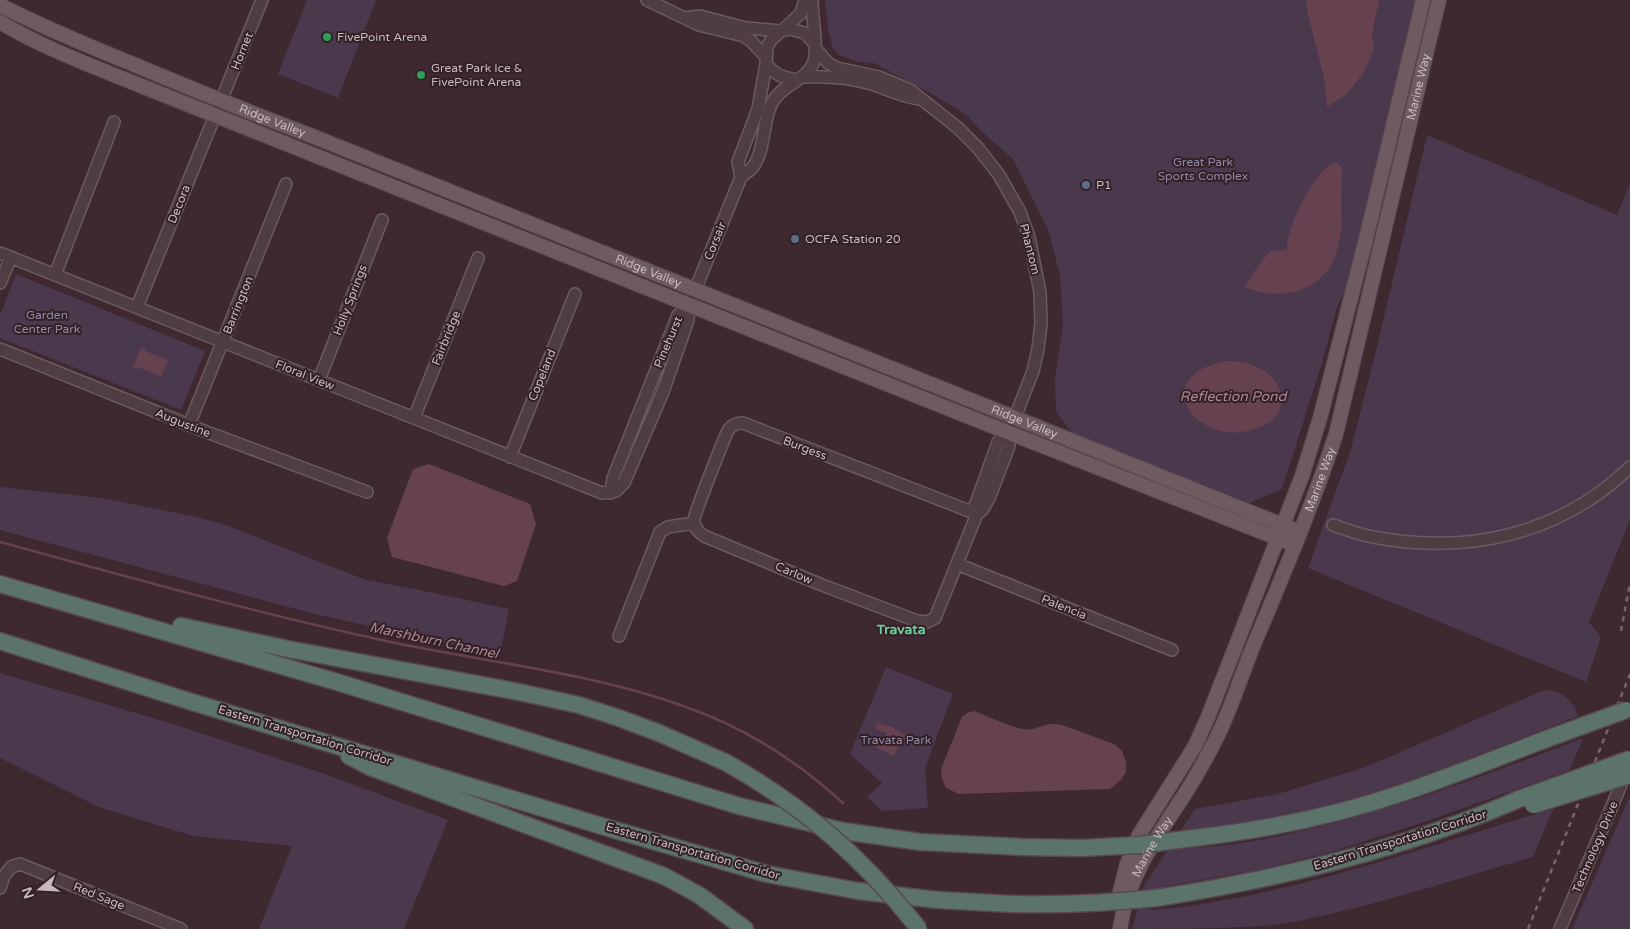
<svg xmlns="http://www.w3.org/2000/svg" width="1630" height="929" viewBox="0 0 1630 929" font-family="'Varela Round',sans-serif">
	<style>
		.green { fill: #4a384c }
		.water { fill: #664250 }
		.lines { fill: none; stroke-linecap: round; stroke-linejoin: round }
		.stream { stroke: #664250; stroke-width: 2.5 }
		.minor-casing { stroke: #6b5a61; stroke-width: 14 }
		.major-casing { stroke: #57464c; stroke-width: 16 }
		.highway-casing { stroke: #58474e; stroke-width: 19 }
		.minor { stroke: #4e3d43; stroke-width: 11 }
		.major { stroke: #6e5b62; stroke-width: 14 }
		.highway { stroke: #5b736a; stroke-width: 16 }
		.rail { stroke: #79646c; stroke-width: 2.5; stroke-dasharray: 5 5; stroke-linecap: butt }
		.highway-bridge-casing { stroke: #58474e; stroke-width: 19; stroke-linecap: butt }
		.highway-bridge { stroke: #5b736a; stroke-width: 16 }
		.leisure-dot { fill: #2e9e5b; stroke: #332128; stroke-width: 2 }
		.service-dot { fill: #5c6f8a; stroke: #332128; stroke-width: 2 }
		.labels { text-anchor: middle; stroke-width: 4; stroke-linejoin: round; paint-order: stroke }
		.poi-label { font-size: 12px; fill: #c8b9bf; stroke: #332128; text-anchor: start }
		.street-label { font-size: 12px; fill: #c8b9bf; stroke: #332128 }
		.park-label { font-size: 12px; fill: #9088a6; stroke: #332128 }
		.water-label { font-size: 14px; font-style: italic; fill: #ac8595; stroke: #332128 }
		.neighbourhood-label { font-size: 14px; font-weight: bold; fill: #74c99a; stroke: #332128 }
	</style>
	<rect width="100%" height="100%" fill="#3e2931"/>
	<path class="green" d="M 307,0 L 376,0 L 338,98 L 278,74 Z
		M 825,0 L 1415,0 L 1347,287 L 1337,307 L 1322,363 L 1282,489 L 1249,503 L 1071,432 L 1056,411 L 1055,378 L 1063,325 L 1060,276 L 1049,232 L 1013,159 L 980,130 L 968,116 L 932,94 L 874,63 L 859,62 L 839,55 L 833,49 L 828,29 Z
		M 1427,135 L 1617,215 L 1630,183 L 1630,520 L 1589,622 L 1601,637 L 1586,682 L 1308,568 L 1351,449 L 1375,355 Z
		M 16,274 L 205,351 L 181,410 L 0,338 L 0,315 Z
		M 0,487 L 101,498 L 197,517 L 223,524 L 366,580 L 415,589 L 509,609 L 500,655 L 315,614 L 0,530 Z
		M 886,667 L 953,694 L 925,768 L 928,808 L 882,811 L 867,797 L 882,783 L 850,754 Z
		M 0,673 L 173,724 L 322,773 L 448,820 L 404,929 L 259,929 L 292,846 L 193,836 L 99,807 L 0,758 Z
		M 1549,690 C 1565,693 1573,701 1578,716 C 1505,744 1432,775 1357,797 C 1304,812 1251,821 1197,830 L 1189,848 C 1228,847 1268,839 1306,830 C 1401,808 1491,773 1583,738 L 1570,770 L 1424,822 L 1331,852 L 1261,869 L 1162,887 L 1151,910 C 1181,909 1212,902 1241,897 C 1348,876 1449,839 1553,809 L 1533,857 C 1448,881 1363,910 1276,925 C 1229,929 1179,929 1132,929 L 1144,886 L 1195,809 L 1278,794 L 1366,767 L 1542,691 Z
		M 1630,796 L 1630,929 L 1572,929 Z"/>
	<path class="water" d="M 1306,0 L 1379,0 L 1372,34 L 1374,49 L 1364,72 L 1347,94 L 1327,107 L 1324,78 L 1308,15 Z
		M 1336,162 L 1339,164 L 1342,169 L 1341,219 L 1343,217 C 1341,231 1339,249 1333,262 C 1316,294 1276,301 1244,287 L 1258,266 L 1270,251 L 1287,250 C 1286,229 1314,168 1336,162 Z
		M 141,348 L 145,349 L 145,351 L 168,360 L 161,377 L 138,367 L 137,369 L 133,368 Z
		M 1225,361 C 1285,358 1308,424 1241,432 C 1228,434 1212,430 1201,422 C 1182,409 1177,387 1197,372 C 1205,366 1215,364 1225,361 Z
		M 429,464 L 530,504 L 536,524 L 517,581 L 504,586 L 392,557 L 387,538 L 413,469 Z
		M 974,711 C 989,717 1008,726 1023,729 C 1037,732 1043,721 1062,725 L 1114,744 L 1122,751 L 1126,762 L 1126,772 L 1121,780 L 1110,789 L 959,794 L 946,788 L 942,779 L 941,769 L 962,717 L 967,713 Z
		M 877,723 L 892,727 L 908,736 L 903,741 L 893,735 L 890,742 L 898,747 L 894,756 L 873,746 L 876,739 L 885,739 L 887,733 L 876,729 Z"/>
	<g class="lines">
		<path class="stream" d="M 0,542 C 128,577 256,613 386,641 C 483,662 590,672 683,706 C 742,726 797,761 843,803"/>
		<defs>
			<path id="minor" d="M 647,0 L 699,25 L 744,36 L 751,41 L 766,57
				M 684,18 L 700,16 L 746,28 L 781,31
				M 783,30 L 801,13 L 805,0
				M 815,48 L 828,63 L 837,68 L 879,77 L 910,90 L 958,128 L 978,148 L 999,175 L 1020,212 L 1029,237 L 1040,292 L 1041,323 L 1038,349 L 1033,371 L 1009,433 L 1009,446 L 990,496 L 983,509 L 977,514 L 935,618 L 927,622 L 917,621 L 822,585 L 704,536 C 698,532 694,527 694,520 C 694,515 725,435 729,429 C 733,424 738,423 743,423 L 977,514
				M 766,64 C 775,75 782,77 796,80
				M 803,77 C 825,76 847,77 868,83 C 886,88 901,97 920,99
				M 741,177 L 738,162 L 758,109 L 766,64 L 767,47 L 771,40 L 781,31 L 790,29 L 805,33 L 814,43
				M 0,253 L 602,493 L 616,491 L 624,483 L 663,392 L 688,320 L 689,305 L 741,177 C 744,174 750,171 753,167 C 766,149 762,119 773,101 C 783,84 808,80 814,61 C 818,47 812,17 812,0
				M 55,275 L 114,122
				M 0,283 L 11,257
				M 137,307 L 262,0
				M 0,349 L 204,431 L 367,492
				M 319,380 L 382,220
				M 414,418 L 478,258
				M 189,425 L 286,184
				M 510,457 L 575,294
				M 611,493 L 613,478 L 678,315 L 689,305
				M 977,514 L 975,506 L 998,442 L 1009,433
				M 1333,525 C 1346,529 1359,535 1373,537 C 1467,555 1560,535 1630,467
				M 957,564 L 1172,650
				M 619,636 L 660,532 L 668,527 L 694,523
				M 0,888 L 4,876 L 11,867 L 20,864 L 181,929
				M 1560,929 L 1626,773"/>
			<g id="major">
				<path id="s1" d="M 0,5 C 44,28 89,46 135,65 C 192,89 249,112 307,134 L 1300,532"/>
				<path d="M 0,22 C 45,49 95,67 144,87 L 992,426 L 1295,545"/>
				<path d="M 1119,896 L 1127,864 L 1139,835 L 1195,746 L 1208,717 L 1302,476 L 1320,418 L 1365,243 L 1423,0"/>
				<path id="s2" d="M 1120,929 C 1127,879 1154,841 1181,800 C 1194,780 1206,759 1217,737 C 1231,709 1240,679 1252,649 C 1282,578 1312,507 1336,434 L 1439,0"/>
			</g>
			<path id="highway" d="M 0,584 L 337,682 L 739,806 L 843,831 L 920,842 L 1021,847 L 1082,848
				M 181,626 L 288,649 L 514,691 L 579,705 L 619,718 L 659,733 L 725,762
				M 0,641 L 195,703 L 615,830 L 767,874 L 858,891 L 938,900 L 1012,904
				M 349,756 L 370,767 L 664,876 L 699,895 L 745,929
				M 1194,838 C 1263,830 1335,816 1402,793 C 1449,777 1495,759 1541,741
				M 1156,898 C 1279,879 1405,849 1519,799"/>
		</defs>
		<use href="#minor" class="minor-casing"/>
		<use href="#major" class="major-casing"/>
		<use href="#highway" class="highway-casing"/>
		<use href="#minor" class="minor"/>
		<use href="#major" class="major"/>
		<use href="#highway" class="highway"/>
		<path class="rail" d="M 1621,631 L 1630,583
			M 1528,929 L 1630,674"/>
		<defs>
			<path id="highway-bridge" d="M 1541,741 L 1626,710
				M 725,762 C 804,806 863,858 919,929
				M 1519,799 L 1630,759
				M 1533,805 L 1630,775
				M 1082,848 L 1139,845 L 1194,838
				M 1012,904 C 1060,905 1108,903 1156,898"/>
		</defs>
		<use href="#highway-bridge" class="highway-bridge-casing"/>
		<use href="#highway-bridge" class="highway-bridge"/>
	</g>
	<g class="leisure-dot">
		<circle cx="327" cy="37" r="5"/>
		<circle cx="421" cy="75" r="5"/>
	</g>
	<g class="service-dot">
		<circle cx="1086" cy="185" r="5"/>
		<circle cx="795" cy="239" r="5"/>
	</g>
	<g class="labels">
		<g class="poi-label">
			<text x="337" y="41">FivePoint Arena</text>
			<text x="431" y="72">Great Park Ice &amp;<tspan x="431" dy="14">FivePoint Arena</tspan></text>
			<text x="1096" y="189">P1</text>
			<text x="805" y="243">OCFA Station 20</text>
		</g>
		<g class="street-label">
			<text transform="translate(242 51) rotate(-68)" y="4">Hornet</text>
			<text dy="4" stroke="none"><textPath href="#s2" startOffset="899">Marine Way</textPath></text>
			<text dy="4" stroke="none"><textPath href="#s1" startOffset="296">Ridge Valley</textPath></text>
			<text transform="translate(179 204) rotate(-68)" y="4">Decora</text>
			<text transform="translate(715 241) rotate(-68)" y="4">Corsair</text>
			<text transform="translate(1030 249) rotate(76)" y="4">Phantom</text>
			<text dy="4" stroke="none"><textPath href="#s1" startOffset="701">Ridge Valley</textPath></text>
			<text transform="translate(350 300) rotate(-69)" y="4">Holly Springs</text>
			<text transform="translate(238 305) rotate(-68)" y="4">Barrington</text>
			<text transform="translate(446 338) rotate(-68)" y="4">Fairbridge</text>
			<text transform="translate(668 342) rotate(-67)" y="4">Pinehurst</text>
			<text transform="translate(305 375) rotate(22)" y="4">Floral View</text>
			<text transform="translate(542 375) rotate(-68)" y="4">Copeland</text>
			<text dy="4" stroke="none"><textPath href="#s1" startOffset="1106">Ridge Valley</textPath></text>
			<text transform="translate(183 423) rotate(22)" y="4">Augustine</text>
			<text transform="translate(805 448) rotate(21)" y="4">Burgess</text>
			<text dy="4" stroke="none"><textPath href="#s2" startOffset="494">Marine Way</textPath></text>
			<text transform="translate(794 573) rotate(23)" y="4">Carlow</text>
			<text transform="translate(1064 607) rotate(22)" y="4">Palencia</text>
			<text transform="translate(305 735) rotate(17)" y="4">Eastern Transportation Corridor</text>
			<text transform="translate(1400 840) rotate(-17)" y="4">Eastern Transportation Corridor</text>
			<text dy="4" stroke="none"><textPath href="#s2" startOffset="89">Marine Way</textPath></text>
			<text transform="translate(1595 847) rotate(-67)" y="4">Technology Drive</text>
			<text transform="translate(693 851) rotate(16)" y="4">Eastern Transportation Corridor</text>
			<text transform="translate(99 896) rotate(22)" y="4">Red Sage</text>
		</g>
		<g class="park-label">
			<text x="1203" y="166">Great Park<tspan x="1203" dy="14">Sports Complex</tspan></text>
			<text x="47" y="319">Garden<tspan x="47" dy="14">Center Park</tspan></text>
			<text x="896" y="744">Travata Park</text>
		</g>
		<g class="water-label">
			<text x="1233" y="401">Reflection Pond</text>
			<text transform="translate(434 640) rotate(12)" y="5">Marshburn Channel</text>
		</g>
		<g class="neighbourhood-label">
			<text x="901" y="634">Travata</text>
		</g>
	</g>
	<g transform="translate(40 889) rotate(252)" stroke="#332128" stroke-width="4" paint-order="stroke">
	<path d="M0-4L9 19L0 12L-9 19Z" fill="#c8b9bf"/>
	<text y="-8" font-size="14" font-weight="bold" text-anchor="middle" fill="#c8b9bf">N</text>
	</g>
</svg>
